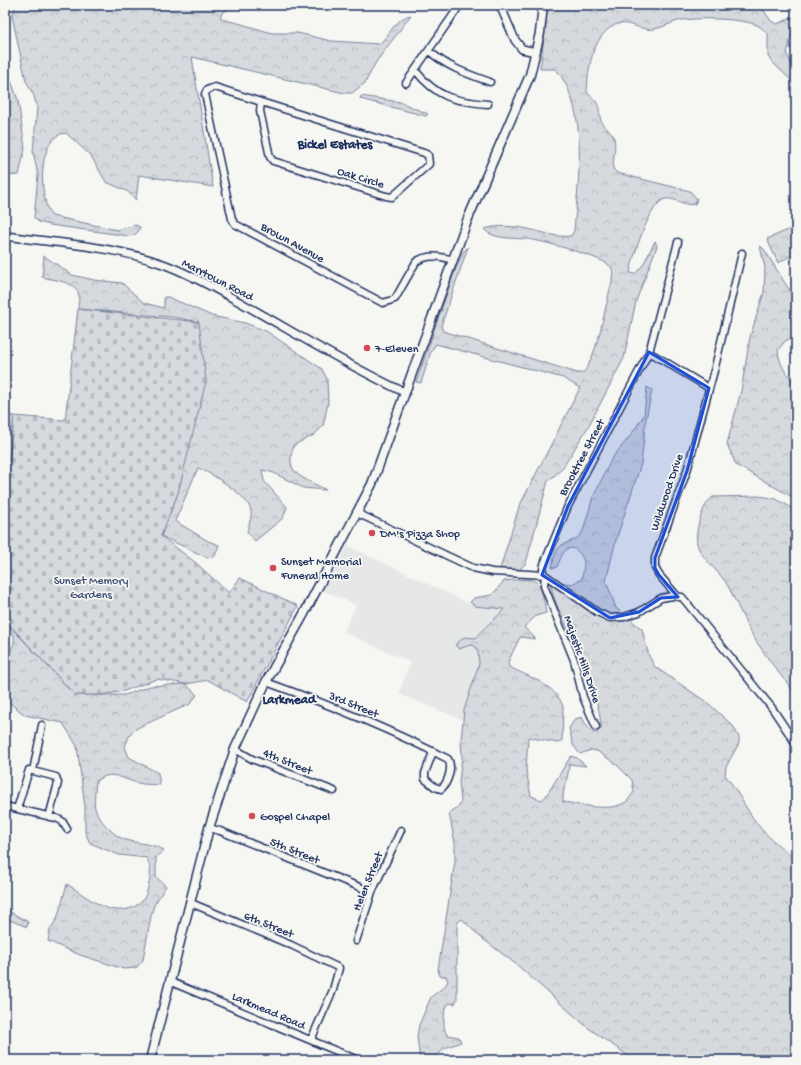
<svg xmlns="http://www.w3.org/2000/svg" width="801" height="1065" viewBox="0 0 801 1065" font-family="'Gochi Hand',sans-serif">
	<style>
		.built { fill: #e6e7e7 }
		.forest { fill: url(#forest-crowns); stroke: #78849e }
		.cemetery { fill: url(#cemetery-stones); stroke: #78849e }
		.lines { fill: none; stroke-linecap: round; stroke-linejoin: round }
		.minor-casing { stroke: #1b2f5e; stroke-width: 9 }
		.tertiary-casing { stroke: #1b2f5e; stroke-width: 10 }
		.secondary-casing { stroke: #1b2f5e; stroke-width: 11 }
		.minor { stroke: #f6f6f2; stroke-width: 6 }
		.tertiary { stroke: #f6f6f2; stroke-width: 7 }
		.secondary { stroke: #f6f6f2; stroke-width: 8 }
		.marked { fill: #1d4ed8; fill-opacity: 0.2; stroke: #1d4ed8; stroke-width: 3; stroke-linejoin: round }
		.poi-dot { fill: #d1495b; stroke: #f6f6f2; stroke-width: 1.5 }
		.labels { text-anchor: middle; stroke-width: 3.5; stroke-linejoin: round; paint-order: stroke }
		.street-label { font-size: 12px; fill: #1b2f5e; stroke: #f6f6f2 }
		.poi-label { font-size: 12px; fill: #1b2f5e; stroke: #f6f6f2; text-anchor: start }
		.park-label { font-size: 12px; fill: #405177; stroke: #f6f6f2 }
		.neighbourhood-label { font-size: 13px; font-weight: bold; fill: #1b2f5e; stroke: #f6f6f2 }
	</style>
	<defs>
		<pattern id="forest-crowns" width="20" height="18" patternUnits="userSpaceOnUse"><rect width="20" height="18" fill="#d6d9dd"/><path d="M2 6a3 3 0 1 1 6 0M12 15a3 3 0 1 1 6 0" fill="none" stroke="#b7bbc0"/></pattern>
		<pattern id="cemetery-stones" width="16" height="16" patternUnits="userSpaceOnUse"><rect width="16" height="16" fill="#d6d9dd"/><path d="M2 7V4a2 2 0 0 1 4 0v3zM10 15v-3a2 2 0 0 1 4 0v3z" fill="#b7bbc0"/></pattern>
	</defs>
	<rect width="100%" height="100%" fill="#f6f6f2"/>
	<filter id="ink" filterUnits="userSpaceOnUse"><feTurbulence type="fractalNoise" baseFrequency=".025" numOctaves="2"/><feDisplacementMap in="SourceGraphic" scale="8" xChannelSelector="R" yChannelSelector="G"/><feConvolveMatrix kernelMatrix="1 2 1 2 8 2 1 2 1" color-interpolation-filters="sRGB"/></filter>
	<g filter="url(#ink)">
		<path class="built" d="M 348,546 L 475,606 L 504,609 L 497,618 L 482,628 L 476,638 L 464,637 L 459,649 L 470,645 L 475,646 L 478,652 L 479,664 L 464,710 L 463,720 L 399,694 L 410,662 L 344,632 L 356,605 L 322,590 Z"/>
		<path class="forest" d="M 16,5 L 234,5 L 221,14 L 221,19 L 238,23 L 272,33 L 298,33 L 331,41 L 380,44 C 389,34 398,17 411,15 L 376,62 L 365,83 L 352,93 L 344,93 L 192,57 L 213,187 L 139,175 L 136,200 L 127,191 L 106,182 L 91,156 L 66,133 C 37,134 38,200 52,216 L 117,230 L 135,225 L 140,227 C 138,234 135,235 129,236 L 50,225 L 39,222 L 34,218 L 38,175 L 33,152 L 37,108 L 34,96 L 26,81 L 12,16 Z
			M 548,5 L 577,7 L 590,5 L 760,5 L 771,21 L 777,24 L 796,16 L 796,34 L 791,36 L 787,54 L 796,73 L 796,85 L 771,61 L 768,56 L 768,34 C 765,32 762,28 759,26 C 744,18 694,17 678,21 C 670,23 662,28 654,29 C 641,32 626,18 613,26 C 592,38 588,69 587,92 C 602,107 597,102 601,121 C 603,128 610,129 613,135 C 617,143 613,159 613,169 L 617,173 L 690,191 L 697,199 L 695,204 C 684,207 675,197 665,199 C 650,202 632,259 630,273 L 635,274 L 643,265 L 655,241 L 657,246 L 636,301 L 624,358 L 588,427 L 562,469 L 548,481 L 526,563 L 519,570 L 500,569 L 519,507 L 580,388 L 563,378 L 436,344 L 431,351 L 421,383 L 416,382 L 454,273 L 463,252 L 468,247 L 441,326 L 443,331 L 577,373 L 583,373 C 597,358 606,303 612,281 C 612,277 614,271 611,267 C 605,258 546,242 533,240 C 519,237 494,241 484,229 C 498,225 514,226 528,229 C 543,232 556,238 571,236 L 574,231 C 578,181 590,111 556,69 L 540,69 Z
			M 5,64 L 18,100 L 25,148 L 19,175 L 5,176 Z
			M 361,96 L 400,102 L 428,114 L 426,116 L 360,99 Z
			M 796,201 L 796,253 L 778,263 L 767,239 L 793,228 L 795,223 Z
			M 760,246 L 764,249 L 796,301 L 796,336 L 785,341 L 778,350 C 779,364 786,374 796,385 L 796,499 L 736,465 L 727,444 L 741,391 L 750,337 L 764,292 L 765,268 Z
			M 44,256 L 72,275 L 94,280 L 122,283 L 144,303 L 164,308 L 164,297 L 168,297 L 212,316 L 245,323 L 266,331 L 322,369 L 327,379 L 328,403 L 323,426 L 314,435 L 294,445 C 283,475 303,477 326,490 L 303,488 L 274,473 L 262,470 L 264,481 L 287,507 L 283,518 L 255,541 L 247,532 C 248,526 252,517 251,511 C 249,496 211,473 198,468 L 175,521 L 208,541 L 219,545 L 215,556 L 208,558 L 161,536 L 178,493 L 199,322 L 172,317 L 78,309 C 78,304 80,297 78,292 C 73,281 53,280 42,277 Z
			M 647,387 L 652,390 L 646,419 L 641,464 L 616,540 L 606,581 L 616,608 L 642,629 L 649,656 L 655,667 L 708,703 L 733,726 L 739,737 L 739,743 L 726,767 L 725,775 C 740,793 748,815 764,832 C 775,843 786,850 796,862 L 796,1060 L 634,1060 L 587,1027 L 517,965 L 479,936 L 462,919 L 457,923 L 457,999 L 455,1004 L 449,1003 C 443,1010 442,1027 447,1035 L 459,1037 L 461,1042 L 445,1048 L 433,1060 L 420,1060 L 417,1037 L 419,1025 L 431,997 L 445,986 L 448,981 L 445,976 L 440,976 L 438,970 L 455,861 L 455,843 L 449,813 L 459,806 L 461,801 L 459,782 L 462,757 L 461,740 L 464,710 L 479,664 L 478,652 L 475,646 L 470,645 L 459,649 L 455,645 L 464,637 L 476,638 C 483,626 495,621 504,609 L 475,606 L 470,602 L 474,598 L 492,595 L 504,581 C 539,577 540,577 546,613 L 536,616 L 524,627 L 536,639 L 520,637 L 508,662 L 509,667 C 527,676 557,685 563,707 L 562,741 L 557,743 L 528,737 L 526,770 L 531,796 L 542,800 L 546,796 L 571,756 L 577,758 L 586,766 L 569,764 C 569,778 562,788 563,802 C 581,804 609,813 626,802 C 629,800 631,795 634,792 L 632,780 L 616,764 L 597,751 L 591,750 L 580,754 L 573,745 L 569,728 L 575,719 L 582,717 C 586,725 588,730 596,733 L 601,729 C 601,701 580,653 567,627 C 560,612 552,597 550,581 L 572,584 L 582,579 C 582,574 584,568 584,563 C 583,554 572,542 564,552 C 561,556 559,562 557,567 L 552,568 C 557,533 571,550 583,531 L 593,497 L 612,458 L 631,435 L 644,415 Z
			M 5,414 L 14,416 L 9,461 L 5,461 Z
			M 757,496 L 774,498 L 796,510 L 796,694 C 781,676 767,658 754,638 C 744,621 737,603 728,586 C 721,573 703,560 698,547 C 693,535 702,504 713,497 Z
			M 5,621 L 75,695 L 125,695 L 150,686 L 186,684 L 197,695 L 190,704 L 137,728 L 129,736 L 125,747 L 129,757 L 158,773 L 160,785 C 153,784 145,785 138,783 C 120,779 113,769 96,781 C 94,805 91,809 107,827 C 111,830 115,835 119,837 C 131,844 150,842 164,850 L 156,857 L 156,877 L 166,886 L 154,905 L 151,916 L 143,960 L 136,968 L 124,969 L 80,955 L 48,941 L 50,929 L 57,919 L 67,884 C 79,892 91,901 104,907 C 120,914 143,909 147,891 C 151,876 152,872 147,858 L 119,855 L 90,843 L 85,832 L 85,807 L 77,746 L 63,723 L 25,715 L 6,700 C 3,690 3,673 6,663 C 10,647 23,639 5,625 Z
			M 5,909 L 28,922 L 27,927 L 5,918 Z"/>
		<path class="cemetery" d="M 78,309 L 199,322 L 206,381 L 178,493 L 161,536 L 196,563 L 229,593 L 240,578 L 298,606 L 247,702 L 208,680 L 186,684 L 157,679 L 124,691 L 101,695 L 75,695 L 5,620 L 5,461 L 9,461 L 14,416 L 65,420 Z"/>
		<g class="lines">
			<defs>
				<path id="minor" d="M 429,51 C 449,68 465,73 490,82
					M 415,70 C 437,98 454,101 488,104
					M 406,83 L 460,5
					M 261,102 L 215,87 L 207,90 L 205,94 L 232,219 L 235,224 L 383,303 L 395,299 L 416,262 C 426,254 441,256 453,260
					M 261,102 L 424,153 L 428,155 L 429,164 L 392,197 L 386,196 L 273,161 L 270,157 L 260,111 Z
					M 649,352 L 709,388
					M 357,513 L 473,568 L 492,572 L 545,575 L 597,612 L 610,618 L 624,617 L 639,612 L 661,598 L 672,596 L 682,597 L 772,708 L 796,744
					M 542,575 L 544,564 L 568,506 L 649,352 L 678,242
					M 545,575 L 544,586 L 574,660 L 583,697 L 596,727
					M 678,597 L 659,575 L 655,568 L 655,558 L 687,471 L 715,367 L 742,253
					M 266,682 C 328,704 389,729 448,759 C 453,767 448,783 441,789 L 435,787 L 425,779 L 425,773 L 433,752
					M 235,749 L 252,759 L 334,791
					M 33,771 L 42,725
					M 5,806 L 56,818 L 62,821 L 67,829
					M 17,809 L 29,770 L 56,777 L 58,783 L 49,817
					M 209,828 L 220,831 L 372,892
					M 5,869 L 6,870
					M 191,903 L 291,945 L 339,968 L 333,990 L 311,1040
					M 356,941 L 372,892 L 401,830
					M 171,982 L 358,1060"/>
				<path id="tertiary" d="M 500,5 L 515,40 L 522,49 L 536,52
					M 5,236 C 57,243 113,246 163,264 C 188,273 213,287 236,300 C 292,331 346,365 404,392"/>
				<path id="secondary" d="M 150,1060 L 209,828 L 235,749 L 266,682 L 305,612 L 372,484 L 467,221 L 530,75 L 540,33 L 543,5"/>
			</defs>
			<use href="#minor" class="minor-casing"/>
			<use href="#tertiary" class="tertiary-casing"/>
			<use href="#secondary" class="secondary-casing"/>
			<use href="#minor" class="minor"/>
			<use href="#tertiary" class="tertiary"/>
			<use href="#secondary" class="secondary"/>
		</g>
	</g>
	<path class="marked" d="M 649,352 L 709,388 L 687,471 L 655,558 L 655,568 L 659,575 L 678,597 L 661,598 L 639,612 L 610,618 L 542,575 L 568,506 Z"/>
	<g class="poi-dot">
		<circle cx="367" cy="348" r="4"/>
		<circle cx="372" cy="533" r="4"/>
		<circle cx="273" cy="568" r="4"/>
		<circle cx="252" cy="816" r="4"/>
	</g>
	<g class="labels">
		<g class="street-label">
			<text transform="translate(361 177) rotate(17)" y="4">Oak Circle</text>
			<text transform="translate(293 242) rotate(29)" y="4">Brown Avenue</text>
			<text transform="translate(218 279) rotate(27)" y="4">Marrtown Road</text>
			<text transform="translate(581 457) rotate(-62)" y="4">Brooktree Street</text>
			<text transform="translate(666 492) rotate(-71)" y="4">Wildwood Drive</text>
			<text transform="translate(583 659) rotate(71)" y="4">Majestic Hills Drive</text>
			<text transform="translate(354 704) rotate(22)" y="4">3rd Street</text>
			<text transform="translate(288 761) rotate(22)" y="4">4th Street</text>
			<text transform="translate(295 850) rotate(22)" y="4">5th Street</text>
			<text transform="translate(367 881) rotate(-68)" y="4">Helen Street</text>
			<text transform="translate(269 924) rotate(22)" y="4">6th Street</text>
			<text transform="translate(269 1010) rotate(23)" y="4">Larkmead Road</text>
		</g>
		<g class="poi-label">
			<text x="375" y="352">7-Eleven</text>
			<text x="380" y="537">DM's Pizza Shop</text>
			<text x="281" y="565">Sunset Memorial<tspan x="281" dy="14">Funeral Home</tspan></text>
			<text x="260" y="820">Gospel Chapel</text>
		</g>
		<g class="park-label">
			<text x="91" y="584">Sunset Memory<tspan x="91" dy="14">Gardens</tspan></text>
		</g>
		<g class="neighbourhood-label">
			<text x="335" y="148">Bickel Estates</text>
			<text x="289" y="703">Larkmead</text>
		</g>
	</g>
	<rect width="801" height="1065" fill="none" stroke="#f6f6f2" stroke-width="20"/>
	<rect x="10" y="10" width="781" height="1045" fill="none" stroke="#1b2f5e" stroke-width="1.5" filter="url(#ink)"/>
</svg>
